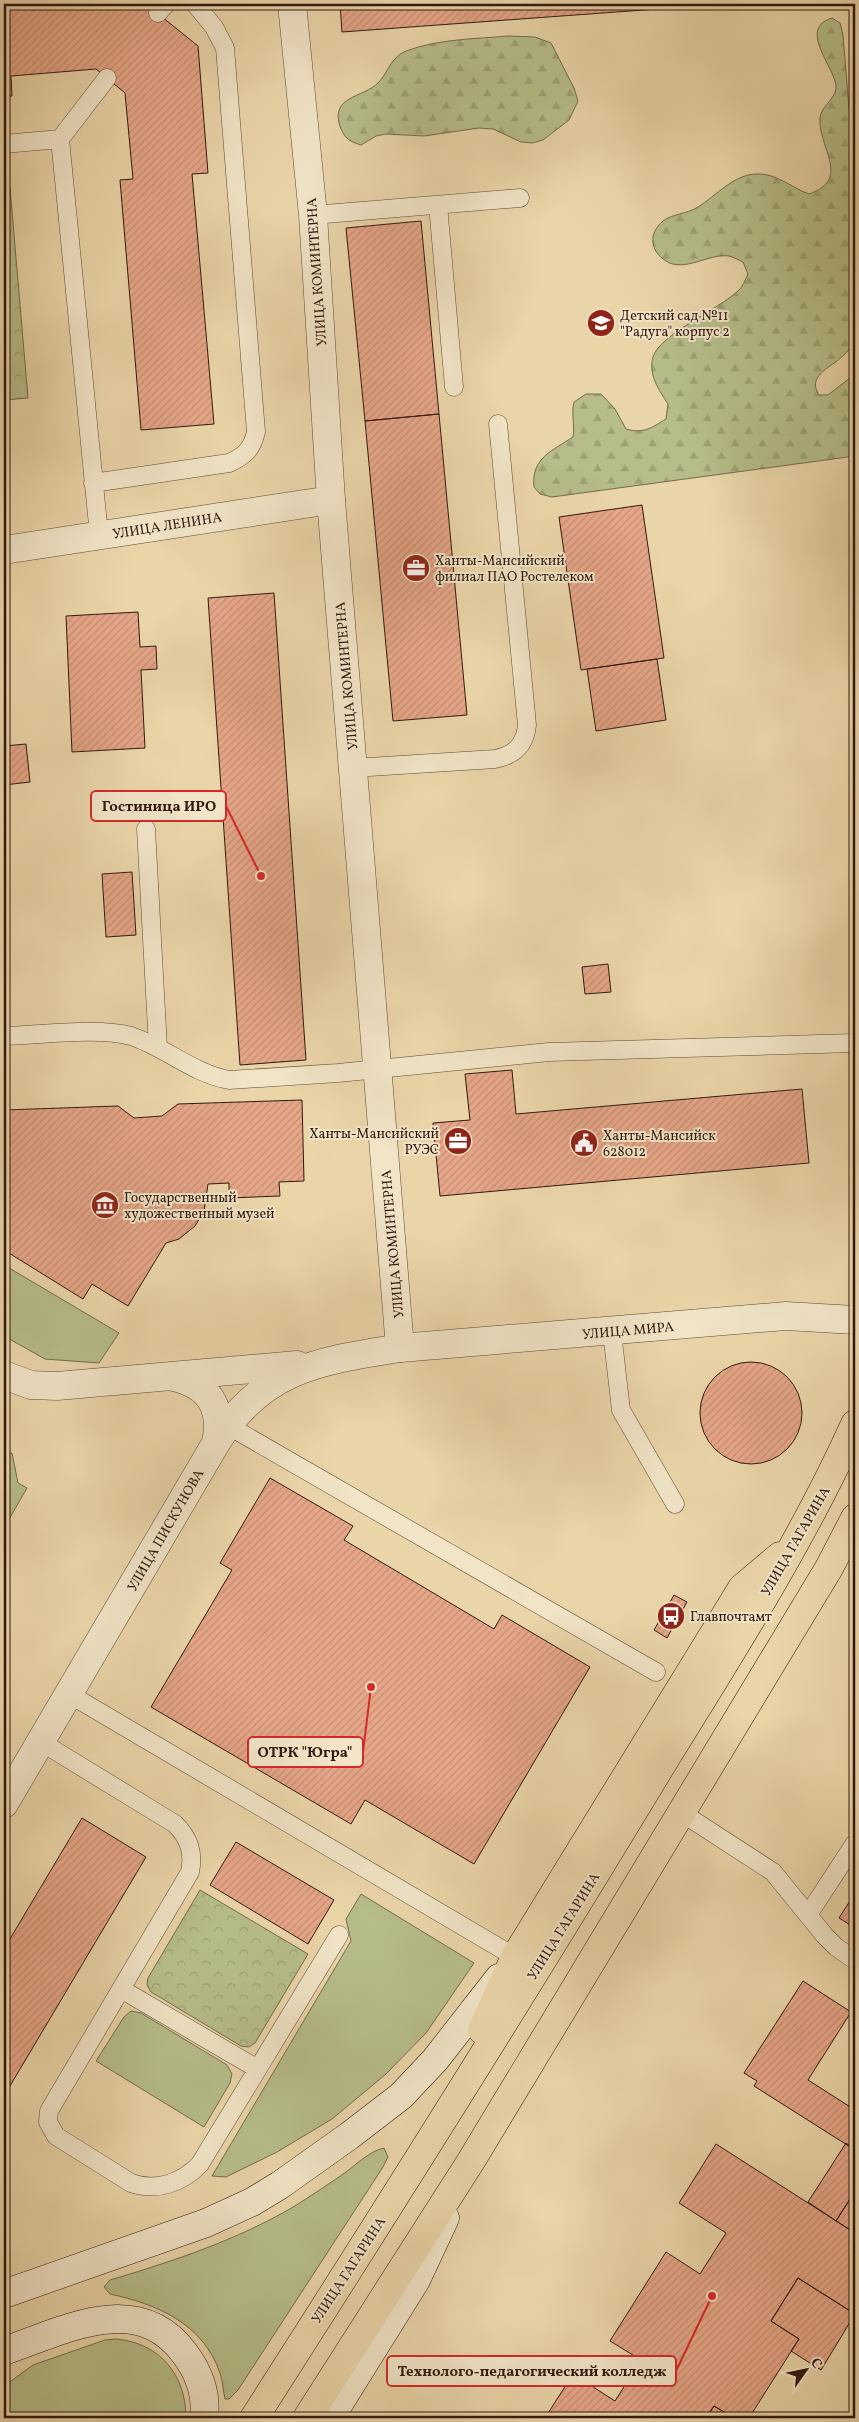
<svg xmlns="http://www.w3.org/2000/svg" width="859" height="2422" viewBox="0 0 859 2422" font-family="Vollkorn,serif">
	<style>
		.grass { fill: #b6bd89; stroke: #736b4c }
		.forest { fill: url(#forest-firs); stroke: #736b4c }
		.park { fill: url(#park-crowns); stroke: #736b4c }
		.building { fill: url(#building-hatch); stroke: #301910 }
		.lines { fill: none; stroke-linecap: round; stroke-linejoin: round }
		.service-casing { stroke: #5e4836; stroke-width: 19 }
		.minor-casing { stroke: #5e4836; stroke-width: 29 }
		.tertiary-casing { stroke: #5e4836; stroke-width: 29 }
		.secondary-casing { stroke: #301910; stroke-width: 29 }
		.primary-casing { stroke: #301910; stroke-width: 29 }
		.service { stroke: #f1e4c7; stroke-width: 18 }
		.minor { stroke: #f1e4c7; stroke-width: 28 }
		.tertiary { stroke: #f1e4c7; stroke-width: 28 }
		.secondary { stroke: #f1e4c7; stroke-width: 28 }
		.primary { stroke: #ead5a9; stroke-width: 28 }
		.labels { text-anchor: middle; stroke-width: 4; stroke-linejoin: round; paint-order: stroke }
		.street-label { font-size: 14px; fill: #301910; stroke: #f1e4c7 }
		.poi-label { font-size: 14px; fill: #301910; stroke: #f1e4c7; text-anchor: start }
		.leader { fill: none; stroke: #d62828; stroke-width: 2 }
		.callout-dot { fill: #d62828; stroke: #f1e4c7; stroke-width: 2 }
		.callout { fill: #f1e4c7; stroke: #d62828; stroke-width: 2 }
		.callout-label { font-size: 15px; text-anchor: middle; font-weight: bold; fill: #301910 }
	</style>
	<defs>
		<pattern id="forest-firs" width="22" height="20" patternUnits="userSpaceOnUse" patternTransform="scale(1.25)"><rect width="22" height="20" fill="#b6bd89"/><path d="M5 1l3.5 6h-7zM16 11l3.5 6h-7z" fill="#9da275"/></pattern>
		<pattern id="park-crowns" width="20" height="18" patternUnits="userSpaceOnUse" patternTransform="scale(1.25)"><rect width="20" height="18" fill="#b6bd89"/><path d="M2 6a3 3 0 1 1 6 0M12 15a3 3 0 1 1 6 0" fill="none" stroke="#9da275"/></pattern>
		<pattern id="building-hatch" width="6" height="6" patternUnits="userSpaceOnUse" patternTransform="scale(1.25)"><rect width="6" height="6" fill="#e6a688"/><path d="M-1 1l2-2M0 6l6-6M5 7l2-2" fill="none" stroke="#c68e74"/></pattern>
	</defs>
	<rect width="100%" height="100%" fill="#ead5a9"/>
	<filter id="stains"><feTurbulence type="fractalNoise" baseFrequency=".004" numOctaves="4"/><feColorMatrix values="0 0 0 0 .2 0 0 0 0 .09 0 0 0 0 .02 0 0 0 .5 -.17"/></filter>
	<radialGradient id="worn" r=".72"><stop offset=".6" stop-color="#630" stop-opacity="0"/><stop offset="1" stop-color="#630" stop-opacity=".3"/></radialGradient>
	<path class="grass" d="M 4,1265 L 119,1333 L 99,1363 L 45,1359 L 4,1336 Z
		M 12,1453 L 18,1483 L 27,1488 L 4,1528 L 4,1454 Z
		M 361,1894 L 474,1963 L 426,2033 L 386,2074 L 332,2119 L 277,2152 L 226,2177 L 212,2176 L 351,1941 L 346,1919 Z
		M 131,2011 L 141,2013 L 227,2065 L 232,2074 L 230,2083 L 204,2127 L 96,2061 L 124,2017 Z
		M 384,2148 L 388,2157 L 383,2167 L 238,2390 L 229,2399 L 225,2399 C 223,2391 223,2381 220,2373 C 203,2323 156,2304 110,2294 L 104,2287 L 110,2280 C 174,2261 237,2240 295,2206 C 312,2195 329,2184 346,2172 C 358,2163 370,2151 384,2148 Z
		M 116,2339 C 160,2343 186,2375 186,2418 L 4,2418 L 4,2384 L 11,2381 L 33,2365 L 105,2340 Z"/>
	<path class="forest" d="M 832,18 L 840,23 L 843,35 L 855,181 L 855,344 C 849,350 843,356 837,361 C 825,370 808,378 819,395 L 828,395 L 855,374 L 855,456 L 552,497 L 540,494 L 534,487 C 531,458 552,451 573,437 C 575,425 571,414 574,402 L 586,394 L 601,394 L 615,409 L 626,429 C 644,434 651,428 666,419 L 668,404 C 659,390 648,375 653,357 C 659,335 719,309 738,291 C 743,287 745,280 748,274 L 743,262 C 739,260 733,257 729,256 C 709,253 684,273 666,261 C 650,251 648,234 663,221 C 672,214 687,214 698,207 C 716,196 734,174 757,174 C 776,173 792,188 809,194 C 852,179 818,148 820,118 C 821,106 835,100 836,88 C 837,69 796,29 832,18 Z
		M 508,36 L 535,37 L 551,43 L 574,88 L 578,101 L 569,120 L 543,140 L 532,143 L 521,142 L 493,129 L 479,128 L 424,136 L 386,134 L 376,136 L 361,145 C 351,142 345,139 341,129 C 328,95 363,99 379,82 C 389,71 390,58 406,51 C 438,39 475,39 508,36 Z"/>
	<path class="park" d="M 10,188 L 28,398 L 4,400 L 4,189 Z
		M 200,1890 L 308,1954 L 255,2043 L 249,2047 L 241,2046 L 151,1992 L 147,1985 L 148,1978 Z"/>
	<path class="building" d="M 4,4 L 146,4 L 198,46 L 208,173 L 192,174 L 214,424 L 141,430 L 120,180 L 133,179 L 125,93 L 96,69 L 11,76 L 12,96 L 4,97 Z
		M 340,4 L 726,4 L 342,32 Z
		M 421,221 L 439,414 L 365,421 L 346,228 Z
		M 439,414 L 467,715 L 393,721 L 365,421 Z
		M 642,505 L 664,658 L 581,670 L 559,517 Z
		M 274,593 L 306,1060 L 240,1065 L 208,598 Z
		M 138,612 L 140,647 L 156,646 L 157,669 L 141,670 L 145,748 L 72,752 L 66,616 Z
		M 657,659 L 666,720 L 596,731 L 587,669 Z
		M 26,744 L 30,782 L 4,785 L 4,746 Z
		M 132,872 L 136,935 L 106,937 L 102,874 Z
		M 608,964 L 611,992 L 585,994 L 582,967 Z
		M 512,1070 L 516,1114 L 802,1089 L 809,1163 L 440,1196 L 433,1123 L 470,1120 L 465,1074 Z
		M 302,1100 L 304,1181 L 279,1182 L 280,1196 L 229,1198 L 229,1183 L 208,1184 L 204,1211 L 195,1226 L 179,1239 L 166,1243 L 128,1306 L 92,1284 L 83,1299 L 4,1250 L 4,1110 L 118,1106 L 134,1118 L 162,1116 L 178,1104 Z
		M700 1413a51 51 0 1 1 102 0a51 51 0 1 1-102 0Z
		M 270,1478 L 353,1526 L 344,1540 L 494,1629 L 502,1615 L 590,1667 L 474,1864 L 365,1800 L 351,1824 L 151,1707 L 232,1570 L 220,1563 Z
		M 674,1595 L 687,1602 L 667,1638 L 654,1630 Z
		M 82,1818 L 146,1857 L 4,2096 L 4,1949 Z
		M 236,1842 L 334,1900 L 308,1944 L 210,1885 Z
		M 855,1893 L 855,1928 L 839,1918 Z
		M 803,1981 L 851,2012 L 808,2080 L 855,2110 L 855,2150 L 754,2086 L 757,2081 L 744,2073 Z
		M 846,2143 L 855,2150 L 855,2191 L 836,2221 L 808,2202 Z
		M 716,2144 L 855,2233 L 855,2314 L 798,2278 L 771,2321 L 799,2339 L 749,2418 L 734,2418 L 714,2406 L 706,2418 L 545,2418 L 573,2374 L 615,2401 L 641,2360 L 610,2341 L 666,2252 L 700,2274 L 726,2233 L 679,2203 Z
		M 855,2191 L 855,2233 L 836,2221 Z
		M 798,2278 L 855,2314 L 821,2370 L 791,2351 L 799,2339 L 771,2321 Z
		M 714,2406 L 734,2418 L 706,2418 Z"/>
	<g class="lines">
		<defs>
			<path id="service" d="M 158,13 L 166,4
				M 60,139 L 107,78
				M 4,144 L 60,139 L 99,535
				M 438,205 L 454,387
				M 313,215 L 520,198
				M 93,483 L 229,463 C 245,456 252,449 256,432 L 225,48 L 214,27 L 195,4
				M 353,768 L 495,759 C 515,755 525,745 527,725 L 498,424
				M 146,829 L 158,1048
				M 4,1036 C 39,1035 99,1027 131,1036 C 165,1047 194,1074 229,1080 L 338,1073 L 549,1052 L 853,1043
				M 612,1332 L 621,1410 L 675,1504
				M 227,1425 L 656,1672
				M 69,1694 L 515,1957
				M 41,1742 L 175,1824 C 189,1838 194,1852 190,1872 L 49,2111 L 48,2122 L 56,2136 L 131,2183 C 156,2192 182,2183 200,2164 L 339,1935
				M 682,1813 L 773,1872 L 825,1936 L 836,1947 L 855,1960
				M 808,1915 L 855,1843
				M 121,1989 L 256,2068"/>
			<path id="minor" d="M 4,550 L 331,500
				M 4,1375 L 31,1385 L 57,1386 L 297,1365
				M 174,1377 C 210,1385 223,1408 216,1443
				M 4,1804 L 216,1443 C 262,1368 320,1361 400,1348"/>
			<path id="tertiary" d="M 292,4 L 313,215 L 331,500 L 400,1348 L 786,1316 L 855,1320"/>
			<path id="secondary" d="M 4,2294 L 206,2223 L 252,2202 L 280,2185 L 349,2136 L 401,2096 L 435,2060 L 499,1978
				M 4,2351 C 63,2331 138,2289 185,2354 C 200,2374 207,2394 204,2418
				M 330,2418 L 416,2280 L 445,2218"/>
			<path id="primary" d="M 482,2030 L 515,1957 L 742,1588 L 780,1556
				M 254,2418 C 389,2207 523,1994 653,1779 C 724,1663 799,1548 855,1424
				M 307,2418 L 471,2161 L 829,1568 L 855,1518"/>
		</defs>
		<use href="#service" class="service-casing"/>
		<use href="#minor" class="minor-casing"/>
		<use href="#tertiary" class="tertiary-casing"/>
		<use href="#secondary" class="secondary-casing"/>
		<use href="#primary" class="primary-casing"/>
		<use href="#service" class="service"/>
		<use href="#minor" class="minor"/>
		<use href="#tertiary" class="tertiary"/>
		<use href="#secondary" class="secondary"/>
		<use href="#primary" class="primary"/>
	</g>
	<defs>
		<symbol id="school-disc" viewBox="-11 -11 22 22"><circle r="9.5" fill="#8f2418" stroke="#f1e4c7"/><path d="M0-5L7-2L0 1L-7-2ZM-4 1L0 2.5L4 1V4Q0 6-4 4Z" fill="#fff"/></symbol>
		<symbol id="office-disc" viewBox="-11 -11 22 22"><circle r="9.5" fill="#8f2418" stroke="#f1e4c7"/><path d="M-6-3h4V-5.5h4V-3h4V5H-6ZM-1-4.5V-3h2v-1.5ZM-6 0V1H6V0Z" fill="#fff"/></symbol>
		<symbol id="civic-disc" viewBox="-11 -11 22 22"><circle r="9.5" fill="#8f2418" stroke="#f1e4c7"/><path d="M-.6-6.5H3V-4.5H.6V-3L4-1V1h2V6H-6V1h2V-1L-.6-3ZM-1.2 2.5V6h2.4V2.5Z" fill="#fff"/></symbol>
		<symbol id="museum-disc" viewBox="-11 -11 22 22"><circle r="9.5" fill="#8f2418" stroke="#f1e4c7"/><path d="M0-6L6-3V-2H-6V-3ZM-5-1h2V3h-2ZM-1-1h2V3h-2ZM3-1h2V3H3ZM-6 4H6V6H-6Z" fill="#fff"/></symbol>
		<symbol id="bus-disc" viewBox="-11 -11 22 22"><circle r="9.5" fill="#8f2418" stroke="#f1e4c7"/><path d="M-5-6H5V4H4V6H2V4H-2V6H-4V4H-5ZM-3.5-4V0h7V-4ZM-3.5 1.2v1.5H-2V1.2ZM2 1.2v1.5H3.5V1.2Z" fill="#fff"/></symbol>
	</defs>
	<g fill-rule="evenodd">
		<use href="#school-disc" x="585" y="307" width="32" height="32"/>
		<use href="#office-disc" x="400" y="552" width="32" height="32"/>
		<use href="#office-disc" x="442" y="1125" width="32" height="32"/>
		<use href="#civic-disc" x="568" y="1127" width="32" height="32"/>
		<use href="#museum-disc" x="89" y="1189" width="32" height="32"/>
		<use href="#bus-disc" x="655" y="1600" width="32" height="32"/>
	</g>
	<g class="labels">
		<g class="street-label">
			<text transform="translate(316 272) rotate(-94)" y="5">УЛИЦА КОМИНТЕРНА</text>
			<text transform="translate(167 525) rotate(-9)" y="5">УЛИЦА ЛЕНИНА</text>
			<text transform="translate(346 676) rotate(-95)" y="5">УЛИЦА КОМИНТЕРНА</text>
			<text transform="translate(392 1244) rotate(-95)" y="5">УЛИЦА КОМИНТЕРНА</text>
			<text transform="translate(628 1330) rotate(-5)" y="5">УЛИЦА МИРА</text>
			<text transform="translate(165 1530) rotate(-60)" y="5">УЛИЦА ПИСКУНОВА</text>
			<text transform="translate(795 1541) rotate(-60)" y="5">УЛИЦА ГАГАРИНА</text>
			<text transform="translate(563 1926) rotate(-58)" y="5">УЛИЦА ГАГАРИНА</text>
			<text transform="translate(348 2270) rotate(-57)" y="5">УЛИЦА ГАГАРИНА</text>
		</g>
		<g class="poi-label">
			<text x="620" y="320">Детский сад №11<tspan x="620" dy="16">"Радуга" корпус 2</tspan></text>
			<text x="435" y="565">Ханты-Мансийский<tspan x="435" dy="16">филиал ПАО Ростелеком</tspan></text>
			<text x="439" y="1138" text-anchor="end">Ханты-Мансийский<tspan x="439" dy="16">РУЭС</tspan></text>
			<text x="603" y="1140">Ханты-Мансийск<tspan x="603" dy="16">628012</tspan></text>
			<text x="124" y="1202">Государственный<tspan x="124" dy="16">художественный музей</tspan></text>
			<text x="690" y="1621">Главпочтамт</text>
		</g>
	</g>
	<path class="leader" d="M261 876L226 806M371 1687L363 1752M712 2296L676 2371"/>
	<g class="callout-dot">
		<circle cx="261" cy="876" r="5"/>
		<circle cx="371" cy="1687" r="5"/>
		<circle cx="712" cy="2296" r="5"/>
	</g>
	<g class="callout">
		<rect x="91" y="791" width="135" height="30" rx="5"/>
		<rect x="248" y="1737" width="115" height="30" rx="5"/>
		<rect x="387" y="2356" width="289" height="30" rx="5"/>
	</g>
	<g class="callout-label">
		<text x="159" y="811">Гостиница ИРО</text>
		<text x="305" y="1757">ОТРК "Югра"</text>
		<text x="532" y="2376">Технолого-педагогический колледж</text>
	</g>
	<rect width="859" height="2422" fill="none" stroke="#ead5a9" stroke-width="20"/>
	<rect x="5" y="5" width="849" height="2412" fill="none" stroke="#301910" stroke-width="2.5"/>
	<rect x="10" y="10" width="839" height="2402" fill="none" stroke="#301910"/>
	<g transform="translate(806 2370) rotate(57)" stroke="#f1e4c7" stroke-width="4" paint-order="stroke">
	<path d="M0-4L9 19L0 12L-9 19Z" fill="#301910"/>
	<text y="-8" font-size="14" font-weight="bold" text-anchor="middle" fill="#301910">С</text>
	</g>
	<rect width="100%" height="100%" filter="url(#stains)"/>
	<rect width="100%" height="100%" fill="url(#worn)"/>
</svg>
